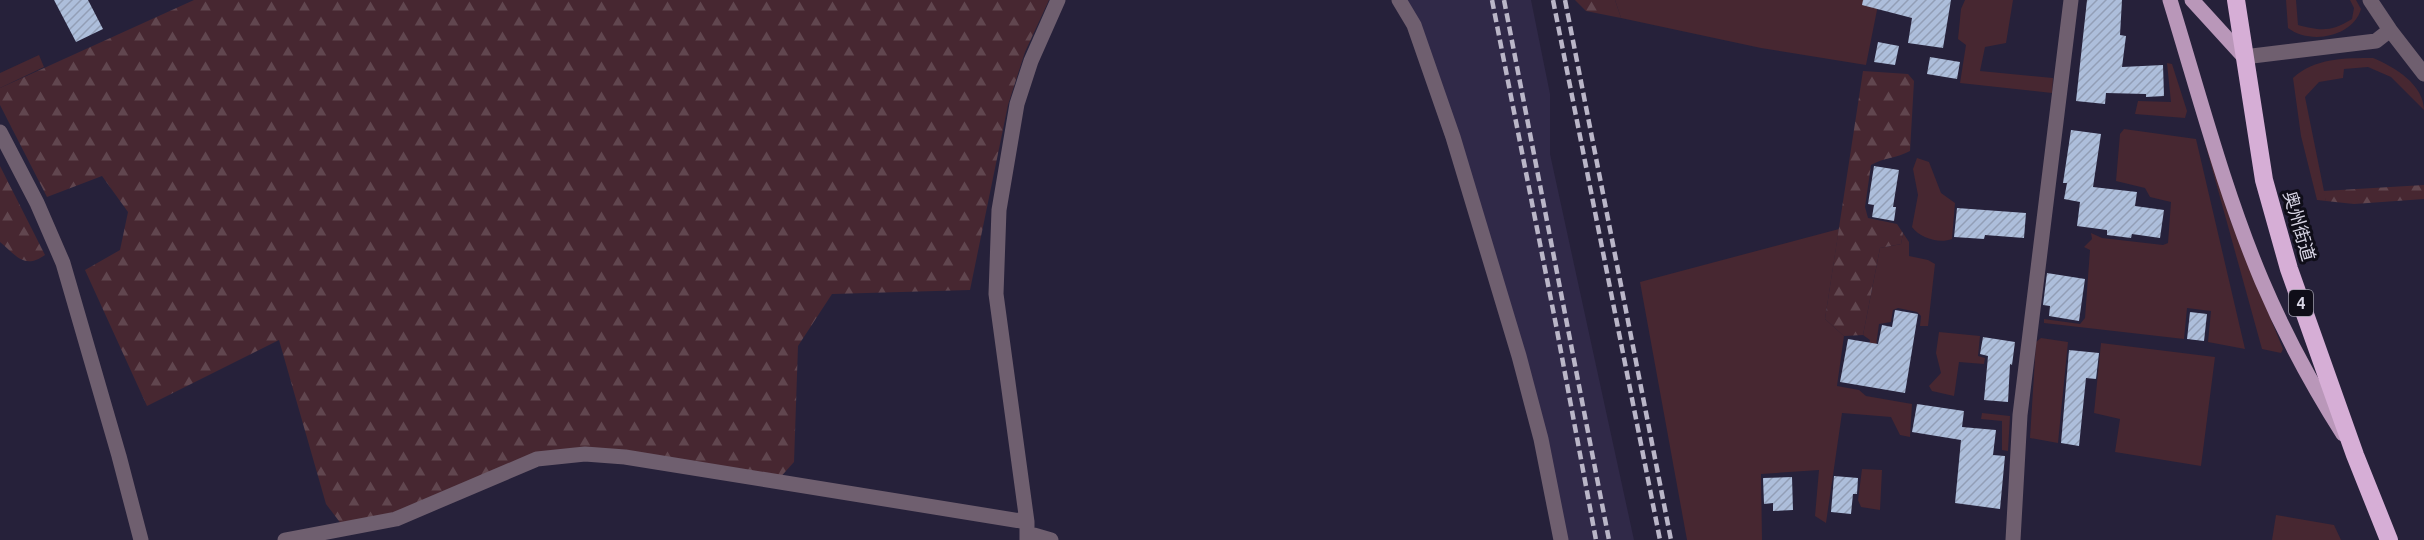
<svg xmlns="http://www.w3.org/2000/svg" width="2424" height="540" viewBox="0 0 2424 540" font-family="Ubuntu,'Noto Sans JP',sans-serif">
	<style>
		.built { fill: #302948 }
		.green { fill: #472731 }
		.forest { fill: url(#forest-firs) }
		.building { fill: url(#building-hatch) }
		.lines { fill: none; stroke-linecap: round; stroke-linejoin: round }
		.minor { stroke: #6f5f6f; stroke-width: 15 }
		.major { stroke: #b997b9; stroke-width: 15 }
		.highway { stroke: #d6aed6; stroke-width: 18 }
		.rail { stroke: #bab6c8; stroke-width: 4.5; stroke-dasharray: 9 4.5; stroke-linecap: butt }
		.labels { text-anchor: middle; stroke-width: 6; stroke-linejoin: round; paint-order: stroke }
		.shield { fill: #0f0d18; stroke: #9c9aa8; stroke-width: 1.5 }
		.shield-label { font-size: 16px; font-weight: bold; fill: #d9d6e6 }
		.street-label { font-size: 18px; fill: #d9d6e6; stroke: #0f0d18 }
	</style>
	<defs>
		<pattern id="forest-firs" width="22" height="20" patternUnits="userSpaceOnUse" patternTransform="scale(1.5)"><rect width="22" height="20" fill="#472731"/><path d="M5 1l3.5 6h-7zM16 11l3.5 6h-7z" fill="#61464f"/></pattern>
		<pattern id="building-hatch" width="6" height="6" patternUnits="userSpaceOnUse" patternTransform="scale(1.5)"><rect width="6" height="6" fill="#adbedb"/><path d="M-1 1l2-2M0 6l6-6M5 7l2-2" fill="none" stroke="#929eb6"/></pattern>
	</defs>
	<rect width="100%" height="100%" fill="#26213a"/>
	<path class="built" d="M 1399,0 L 1531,0 L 1550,94 L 1550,154 L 1634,540 L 1561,540 L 1519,356 Z"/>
	<path class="green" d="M 1615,0 L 1879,0 L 1866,65 L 1761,48 L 1621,18 Z
		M 1965,0 L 2013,0 L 2006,43 L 1985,47 L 1980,71 L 2053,78 L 2052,93 L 1960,83 L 1966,45 L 1958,39 L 1961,9 Z
		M 2286,0 L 2296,0 L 2298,25 C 2321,31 2331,32 2352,19 L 2354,8 L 2350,0 L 2356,0 L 2361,9 C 2353,37 2310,45 2288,28 Z
		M 39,55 L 44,67 L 0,88 L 0,73 Z
		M 2373,58 C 2395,67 2424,85 2424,110 L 2391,77 L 2368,67 L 2344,69 L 2343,78 L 2319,82 L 2305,97 L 2326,201 L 2317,200 L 2301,136 L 2293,78 C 2314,58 2345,58 2373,58 Z
		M 2167,63 L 2172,64 L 2187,111 L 2185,118 L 2135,114 L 2138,101 L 2171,102 Z
		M 2124,129 L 2196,139 L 2245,349 L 2208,342 L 2211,311 L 2187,308 L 2184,339 L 2044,323 L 2044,319 L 2080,324 L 2085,318 L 2090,250 L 2084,247 L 2092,239 L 2091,233 L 2102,238 L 2163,245 L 2168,243 L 2171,202 L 2150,197 L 2145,188 L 2116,181 L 2120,134 Z
		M 2205,143 L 2208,143 L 2230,219 L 2283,349 L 2281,353 L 2262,349 Z
		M 1917,158 L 1929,162 L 1941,193 L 1955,203 L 1952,239 C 1939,244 1920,238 1912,227 L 1918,195 L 1913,169 Z
		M 1839,229 L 1825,319 L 1844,336 L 1837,386 L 1859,390 L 1866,396 L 1912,404 L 1910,437 L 1900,435 L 1891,417 L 1842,413 L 1826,523 L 1815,516 L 1819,470 L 1761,474 L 1762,540 L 1687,540 L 1640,282 Z
		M 1903,233 L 1909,242 L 1909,256 L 1928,260 L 1935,264 L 1928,326 L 1920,326 L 1921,316 L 1917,312 L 1898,308 L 1893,310 L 1891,322 L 1879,324 L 1873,368 L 1865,367 L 1870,340 L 1863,335 L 1880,248 L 1901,244 Z
		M 1939,332 L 1980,336 L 1978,356 L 1985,358 L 1984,364 L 1959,362 L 1954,396 L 1932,391 L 1929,386 L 1941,373 L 1936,353 Z
		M 2041,338 L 2068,342 L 2058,443 L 2030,438 L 2036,342 Z
		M 2101,343 L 2215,357 L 2201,466 L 2115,452 L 2120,419 L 2094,413 Z
		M 1982,413 L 2010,416 L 2008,451 L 2002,450 L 2002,421 L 1981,419 Z
		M 1862,469 L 1882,470 L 1880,510 L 1861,507 L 1858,500 Z
		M 2276,515 L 2334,525 L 2341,540 L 2272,540 Z"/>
	<path class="forest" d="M 194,0 L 1049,0 L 1025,52 L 1008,105 L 970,290 L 832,294 L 798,346 L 794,462 L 777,481 L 623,457 L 537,459 L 397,519 L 345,529 L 326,504 L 279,340 L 147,406 L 85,270 L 120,250 L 128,212 L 102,176 L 47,197 L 0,105 L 0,88 Z
		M 1575,0 L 1615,0 L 1621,18 L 1586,11 Z
		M 1863,71 L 1908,74 L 1914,81 L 1910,151 C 1897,158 1883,158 1871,165 L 1865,207 L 1868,218 L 1897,224 L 1903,233 L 1901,244 L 1880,248 L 1863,335 L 1844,336 L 1825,319 Z
		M 0,166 L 45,255 C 24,270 16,255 0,242 Z
		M 2424,185 L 2424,199 L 2354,204 L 2326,201 L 2323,191 Z"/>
	<path class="building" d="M 54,0 L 88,0 L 103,29 L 76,42 Z
		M 1863,0 L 1951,0 L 1943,48 L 1908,43 L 1912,18 L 1862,5 Z
		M 2087,0 L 2122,0 L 2120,35 L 2126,36 L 2122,67 L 2163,65 L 2164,96 L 2146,97 L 2146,94 L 2106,93 L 2105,104 L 2076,101 Z
		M 1878,42 L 1899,46 L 1895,65 L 1874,62 Z
		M 1930,57 L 1960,62 L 1957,79 L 1927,74 Z
		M 2071,130 L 2101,134 L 2093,187 L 2137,192 L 2135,206 L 2164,210 L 2160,238 L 2132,234 L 2131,238 L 2107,235 L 2107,230 L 2077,226 L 2080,202 L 2064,199 L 2067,183 L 2063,183 Z
		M 1874,166 L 1899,170 L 1893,207 L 1896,207 L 1894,221 L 1872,217 L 1874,205 L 1868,204 Z
		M 1957,208 L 2026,213 L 2024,238 L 1985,235 L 1984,239 L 1954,237 Z
		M 2047,273 L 2085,279 L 2079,321 L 2049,316 L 2050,306 L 2043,305 Z
		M 1895,310 L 1918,314 L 1905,393 L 1840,382 L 1848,339 L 1878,344 L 1882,325 L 1892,327 Z
		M 2190,312 L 2207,314 L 2204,341 L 2187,339 Z
		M 1983,337 L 2015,342 L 2012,365 L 2010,364 L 2008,402 L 1984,400 L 1988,356 L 1980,354 Z
		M 2069,350 L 2099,353 L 2096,379 L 2086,378 L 2079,446 L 2061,443 Z
		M 1917,404 L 1964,411 L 1962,427 L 1996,430 L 1993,455 L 2005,456 L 2000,509 L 1955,503 L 1961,440 L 1912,432 Z
		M 1834,476 L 1858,478 L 1857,494 L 1853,494 L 1851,514 L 1831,512 Z
		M 1792,477 L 1793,510 L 1773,511 L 1773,503 L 1764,504 L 1763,478 Z"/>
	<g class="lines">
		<path class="minor" d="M 1399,0 L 1414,25 L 1453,137 L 1519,356 L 1541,439 L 1561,540
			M 2370,0 L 2390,30 L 2424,74
			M 2244,57 L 2376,41 L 2390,30
			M 0,132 L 37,203 L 63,263 L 119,456 L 141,540
			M 1027,533 L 1051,540
			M 285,540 L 396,519 L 537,459 L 585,454 L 625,457 L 1027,522
			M 1027,540 L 1027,522 L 996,294 L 999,210 L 1017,104 L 1031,61 L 1058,0
			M 2013,540 L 2020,415 L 2071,0"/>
		<path class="major" d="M 2170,0 C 2199,94 2224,191 2262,281 C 2285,335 2312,385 2343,434
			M 2192,0 L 2244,57"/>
		<path class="highway" d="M 2236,0 L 2264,180 L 2289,269 L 2355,455 L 2389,540"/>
		<path class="rail" d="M 1492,0 L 1556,325 L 1596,540
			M 1504,0 L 1609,540
			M 1553,0 L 1660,540
			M 1565,0 L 1671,540"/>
	</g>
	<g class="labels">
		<rect class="shield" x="2289" y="290" width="24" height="26" rx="4.5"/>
		<g class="shield-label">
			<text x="2301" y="309">4</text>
		</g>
		<g class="street-label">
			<text transform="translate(2299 226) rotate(74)" y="6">奥州街道</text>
		</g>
	</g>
</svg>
